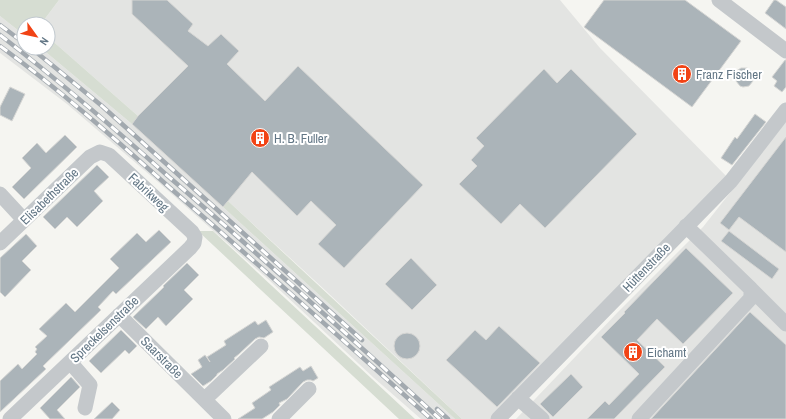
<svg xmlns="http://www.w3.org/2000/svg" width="786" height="419" viewBox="0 0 786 419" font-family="'Archivo Narrow',sans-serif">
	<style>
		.built { fill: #e3e4e2 }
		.green { fill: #d6ddd2 }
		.building { fill: #abb4b9; stroke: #d6d6d4 }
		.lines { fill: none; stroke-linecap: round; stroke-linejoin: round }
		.minor { stroke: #c4c8cb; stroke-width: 15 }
		.rail-casing { stroke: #a2a9af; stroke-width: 4.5 }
		.rail { stroke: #fff; stroke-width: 3; stroke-dasharray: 9; stroke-linecap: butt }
		.labels { text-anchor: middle; stroke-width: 4; stroke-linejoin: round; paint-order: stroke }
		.poi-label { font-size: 13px; fill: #627685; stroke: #fff; text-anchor: start }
		.street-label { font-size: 13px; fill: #627685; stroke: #fff }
	</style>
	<rect width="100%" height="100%" fill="#f5f5f1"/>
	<path class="built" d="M 59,0 L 560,0 L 600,48 L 731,181 L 498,419 L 462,419 L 326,291 L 228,201 L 223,207 L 455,419 L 421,419 L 374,378 L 269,280 L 165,188 L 67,104 L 0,53 L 0,16 L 24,35 L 24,48 L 41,48 L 132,124 L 138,116 L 48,37 L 48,24 L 41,24 Z
		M 786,122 L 786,419 L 516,419 L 617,313 L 703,227 Z"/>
	<path class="green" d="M 0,0 L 59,0 L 41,24 L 24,24 L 24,35 L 0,16 Z
		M 48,37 L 138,116 L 132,124 L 41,48 L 48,48 Z
		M 228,201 L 462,419 L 455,419 L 223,207 Z
		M 198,231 L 213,231 L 415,419 L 399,419 Z"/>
	<path class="building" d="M 132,0 L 167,0 L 193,24 L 188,31 L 208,46 L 221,34 L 239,51 L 227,64 L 265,101 L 298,66 L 423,185 L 344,268 L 318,244 L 336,225 L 311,201 L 297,216 L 252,172 L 223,207 L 132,124 L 138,116 L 188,66 L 132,14 Z
		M 604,0 L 685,0 L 741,41 L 692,107 L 584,27 Z
		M 774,0 L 776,0 L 786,7 L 786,29 L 765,13 Z
		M 785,60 L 786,60 L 786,87 L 782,92 L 774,86 L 777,81 L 772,77 Z
		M 741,68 L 747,68 L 750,70 L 754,75 L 753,81 L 749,86 L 743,87 L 740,86 L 736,81 L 735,78 L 735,72 Z
		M 544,69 L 557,83 L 571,69 L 637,134 L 545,228 L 520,204 L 501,224 L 459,184 L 477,166 L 471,160 L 484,146 L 476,138 Z
		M 10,87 L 25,94 L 12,121 L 0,115 L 0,107 Z
		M 755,114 L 766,122 L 732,165 L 721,158 L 735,137 L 737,139 Z
		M 65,135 L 77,147 L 24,199 L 12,187 L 31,168 L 22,158 L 37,143 L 46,153 Z
		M 786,137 L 786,252 L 739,217 L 729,230 L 720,223 Z
		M 97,165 L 109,177 L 94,191 L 103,201 L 77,227 L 67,217 L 55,229 L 43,217 Z
		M 159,230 L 171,242 L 116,294 L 113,291 L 98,307 L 101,310 L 43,366 L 46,369 L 0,412 L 0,381 L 18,364 L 22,369 L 37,354 L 35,352 L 37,349 L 35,347 L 47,336 L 39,329 L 66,303 L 75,312 L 119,268 L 110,259 L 137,233 L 146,242 Z
		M 729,231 L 779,269 L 772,279 L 721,241 Z
		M 26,234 L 37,246 L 22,261 L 31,270 L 5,297 L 0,292 L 0,258 Z
		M 686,248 L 733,293 L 683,344 L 657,319 L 637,340 L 665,367 L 614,419 L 587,419 L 605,401 L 609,405 L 639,374 L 601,337 L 625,313 L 624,312 Z
		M 411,258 L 437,285 L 412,310 L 385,284 Z
		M 187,263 L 199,275 L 184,290 L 193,299 L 166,326 L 158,317 L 146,329 L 133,317 L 164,287 L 163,286 Z
		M 750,312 L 786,345 L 786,419 L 651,419 Z
		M 266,320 L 273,332 L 264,338 L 259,337 L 255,339 L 239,354 L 234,358 L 235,359 L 223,370 L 217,374 L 217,375 L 211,381 L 203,386 L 191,374 L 202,367 L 198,360 L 205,355 L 210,362 L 207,357 L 226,345 L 224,341 L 255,321 L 258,325 Z
		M 499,326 L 540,363 L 497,407 L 446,360 L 475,330 L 486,340 Z
		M 121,330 L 137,346 L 129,354 L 125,350 L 101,373 L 89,361 Z
		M394 346a13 13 0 1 1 26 0a13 13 0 1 1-26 0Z
		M 311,366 L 318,378 L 313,381 L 311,380 L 307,380 L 303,382 L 287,399 L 279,403 L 280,405 L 273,412 L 262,419 L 238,419 L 255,408 L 252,403 L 271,390 L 269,387 L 300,367 L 303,371 Z
		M 571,374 L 583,387 L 553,417 L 540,404 Z
		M 71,377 L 80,387 L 57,410 L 65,419 L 50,419 L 40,408 Z
		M 112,402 L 120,410 L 112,419 L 94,419 Z"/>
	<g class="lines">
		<path class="minor" d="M 719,0 L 786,51
			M 0,194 L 24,220
			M 0,243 L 90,157 L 100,152 L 109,155 L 192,232 L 195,237 L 194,243 L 190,248 L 10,419
			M 751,289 L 786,324
			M 119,315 L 224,419
			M 70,362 L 90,385 L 85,408
			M 518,398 L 542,419
			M 205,399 L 261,346
			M 279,419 L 309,389
			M 498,419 L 731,181 L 786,110
			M 639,419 L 751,298 L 751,289 L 686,226"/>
		<defs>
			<path id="rail" d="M 0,25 L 24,43
				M 0,35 C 58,80 114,128 169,177 C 261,256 351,338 440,419
				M 0,46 C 59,89 114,138 169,187 C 257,263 344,341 431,419
				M 31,48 L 52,65 L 102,106 L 362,340
				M 437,409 L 448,419"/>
		</defs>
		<use href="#rail" class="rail-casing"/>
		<use href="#rail" class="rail"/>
	</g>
	<defs>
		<symbol id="building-disc" viewBox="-11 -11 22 22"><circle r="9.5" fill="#f14315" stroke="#fff"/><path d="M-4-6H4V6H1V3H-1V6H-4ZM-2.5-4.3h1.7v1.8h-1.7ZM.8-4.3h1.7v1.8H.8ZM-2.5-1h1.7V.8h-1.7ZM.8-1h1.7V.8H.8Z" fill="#fff"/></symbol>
	</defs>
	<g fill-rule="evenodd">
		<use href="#building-disc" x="671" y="63" width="22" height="22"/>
		<use href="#building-disc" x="249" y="127" width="22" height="22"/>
		<use href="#building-disc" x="622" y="341" width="22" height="22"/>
	</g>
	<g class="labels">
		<g class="poi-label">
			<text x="696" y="79">Franz Fischer</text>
			<text x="274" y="143">H. B. Fuller</text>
			<text x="647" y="357">Eichamt</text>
		</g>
		<g class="street-label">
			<text transform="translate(149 192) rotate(43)" y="5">Fabrikweg</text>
			<text transform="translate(49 196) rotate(-44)" y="5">Elisabethstraße</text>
			<text transform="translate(646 267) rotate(-46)" y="5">Hüttenstraße</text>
			<text transform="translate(104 329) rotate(-44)" y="5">Spreckelsenstraße</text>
			<text transform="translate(162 357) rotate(45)" y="5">Saarstraße</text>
		</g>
	</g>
	<g transform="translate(36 36) rotate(123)"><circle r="19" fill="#ffffff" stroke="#c0c8ce"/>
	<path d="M0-3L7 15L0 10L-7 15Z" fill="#f14315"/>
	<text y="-6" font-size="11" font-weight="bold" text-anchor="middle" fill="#627685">N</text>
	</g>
</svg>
